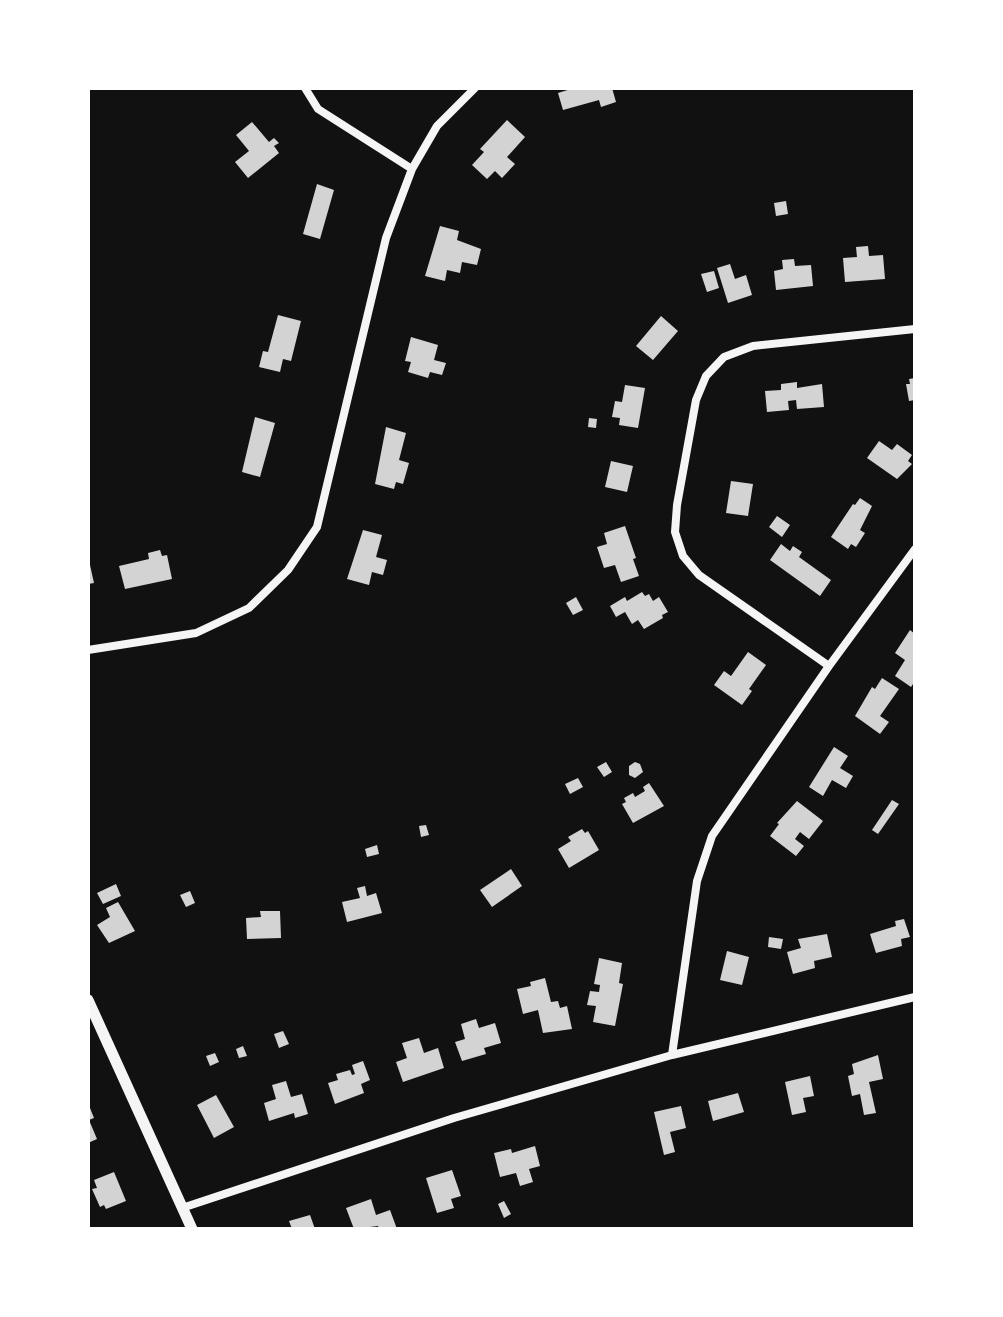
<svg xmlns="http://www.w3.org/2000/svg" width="1003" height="1317" viewBox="0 0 1003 1317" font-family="'Fira Sans Condensed',sans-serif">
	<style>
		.building { fill: #d3d3d3 }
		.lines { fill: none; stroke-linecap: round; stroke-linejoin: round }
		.minor { stroke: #f5f5f5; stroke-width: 8 }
		.tertiary { stroke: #f5f5f5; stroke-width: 11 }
	</style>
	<rect width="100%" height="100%" fill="#111"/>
	<path class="building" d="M 574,88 L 612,88 L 616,102 L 601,107 L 599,100 L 563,110 L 558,93 Z
		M 507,120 L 525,137 L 507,157 L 515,164 L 502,178 L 495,171 L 487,179 L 472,165 L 484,152 L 480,149 Z
		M 252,122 L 269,142 L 274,138 L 279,143 L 274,146 L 279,153 L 248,178 L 235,162 L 249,151 L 236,135 Z
		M 317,184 L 334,190 L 320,239 L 303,234 Z
		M 786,201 L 788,214 L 776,216 L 774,203 Z
		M 440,226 L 459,231 L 457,240 L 481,249 L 477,265 L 462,262 L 460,273 L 447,270 L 445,281 L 425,276 Z
		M 868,246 L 869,256 L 883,255 L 885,279 L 845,282 L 843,258 L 857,257 L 856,247 Z
		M 794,259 L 795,266 L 811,265 L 813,286 L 776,290 L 774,271 L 783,269 L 782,260 Z
		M 730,264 L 735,279 L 746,275 L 752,295 L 728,303 L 717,268 Z
		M 714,271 L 719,288 L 707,292 L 701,274 Z
		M 278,315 L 301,321 L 291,361 L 283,359 L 280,372 L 259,367 L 263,351 L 268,352 Z
		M 661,316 L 678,331 L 653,360 L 636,346 Z
		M 411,337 L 438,345 L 434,360 L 446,363 L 442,375 L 430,372 L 428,378 L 408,372 L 411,362 L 405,361 Z
		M 915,378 L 915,400 L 909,401 L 906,384 L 910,384 L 909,379 Z
		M 797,382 L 797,388 L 822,384 L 824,407 L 797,409 L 796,400 L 788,401 L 789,410 L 767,412 L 765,391 L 781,390 L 781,384 Z
		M 625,385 L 645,388 L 638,428 L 619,425 L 620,418 L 612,417 L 615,401 L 622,402 Z
		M 255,417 L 275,423 L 260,477 L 242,472 Z
		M 589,418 L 597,419 L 596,428 L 588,427 Z
		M 386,427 L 406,433 L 399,460 L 409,463 L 403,484 L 396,482 L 394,489 L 375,484 Z
		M 879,441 L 892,450 L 897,444 L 912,455 L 908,461 L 912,464 L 897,479 L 867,458 Z
		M 611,461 L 633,466 L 627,492 L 605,487 Z
		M 731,481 L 753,484 L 748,516 L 726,513 Z
		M 860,498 L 872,506 L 860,530 L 865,533 L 856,547 L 851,544 L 848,549 L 831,537 L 853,504 L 855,505 Z
		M 777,516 L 790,525 L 782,537 L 769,527 Z
		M 625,526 L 636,558 L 633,559 L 639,576 L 621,582 L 615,565 L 604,568 L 597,547 L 607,544 L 604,533 Z
		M 363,530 L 382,535 L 376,557 L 387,560 L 383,575 L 372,572 L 369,585 L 347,579 Z
		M 781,544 L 790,551 L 793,546 L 802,552 L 799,557 L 831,580 L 820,596 L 770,560 Z
		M 160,550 L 162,556 L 167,555 L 172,579 L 125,589 L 119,566 L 149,559 L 148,553 Z
		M 88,556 L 94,583 L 88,584 Z
		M 642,592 L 645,596 L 649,594 L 653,601 L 659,597 L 668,612 L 662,615 L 663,618 L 644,629 L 638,620 L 632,624 L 625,612 L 616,617 L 610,606 L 625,597 L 627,601 Z
		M 576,597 L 583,610 L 573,615 L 566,603 Z
		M 910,630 L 915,634 L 915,681 L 911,687 L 895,676 L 905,660 L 895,653 Z
		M 748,652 L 766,665 L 749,689 L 752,691 L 742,705 L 714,685 L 724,671 L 731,676 Z
		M 882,678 L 899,689 L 880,716 L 889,722 L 880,734 L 855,716 L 872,687 L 875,689 Z
		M 834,747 L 848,756 L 840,768 L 853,776 L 846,788 L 832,780 L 823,796 L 809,787 Z
		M 606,762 L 612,772 L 604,777 L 597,767 Z
		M 635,762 L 640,764 L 643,772 L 635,778 L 629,775 L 629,766 Z
		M 578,778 L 583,787 L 570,794 L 565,784 Z
		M 649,783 L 664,806 L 633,823 L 622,804 L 626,802 L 624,798 L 633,793 L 635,797 L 645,791 L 643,787 Z
		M 892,800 L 899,804 L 878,834 L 872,830 Z
		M 797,801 L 823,821 L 809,839 L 800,832 L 795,839 L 804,846 L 796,856 L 770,836 L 779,824 L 777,823 Z
		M 426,825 L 429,835 L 421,837 L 419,826 Z
		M 582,829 L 585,833 L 588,831 L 599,850 L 569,868 L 558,849 L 571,841 L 568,837 Z
		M 377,845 L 379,854 L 367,857 L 365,849 Z
		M 511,869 L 522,886 L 492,907 L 480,890 Z
		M 116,884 L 121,896 L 103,904 L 97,893 Z
		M 365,886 L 367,896 L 376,893 L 382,913 L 347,922 L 342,902 L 360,898 L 357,888 Z
		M 190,891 L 195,903 L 186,907 L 180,895 Z
		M 118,902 L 135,931 L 109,943 L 97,925 L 110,917 L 106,908 Z
		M 260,911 L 280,911 L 281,938 L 247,939 L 246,918 L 261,917 Z
		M 904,919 L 910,937 L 901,939 L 902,946 L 876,953 L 870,934 L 896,926 L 895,921 Z
		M 827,934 L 832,957 L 814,961 L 815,968 L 793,974 L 787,952 L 801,948 L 798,939 Z
		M 769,937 L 783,939 L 781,949 L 768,947 Z
		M 727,951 L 749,957 L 742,985 L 720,980 Z
		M 599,958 L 622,963 L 619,983 L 623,984 L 615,1026 L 593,1022 L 596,1006 L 587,1005 L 590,991 L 599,992 L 600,985 L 594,984 Z
		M 545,978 L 551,1002 L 558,1001 L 560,1008 L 567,1006 L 572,1029 L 543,1033 L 538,1010 L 523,1014 L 517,989 L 531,986 L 530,982 Z
		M 476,1019 L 479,1028 L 495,1023 L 501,1043 L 484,1048 L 486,1054 L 462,1061 L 455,1042 L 465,1039 L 461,1024 Z
		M 283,1031 L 289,1044 L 279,1048 L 274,1034 Z
		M 419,1038 L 424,1053 L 438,1048 L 444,1068 L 403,1082 L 396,1062 L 407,1058 L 402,1043 Z
		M 243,1046 L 247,1056 L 239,1058 L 236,1049 Z
		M 215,1053 L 219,1062 L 210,1066 L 206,1056 Z
		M 878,1055 L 883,1079 L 869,1082 L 876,1113 L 864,1115 L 860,1094 L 852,1096 L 848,1076 L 854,1074 L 852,1064 Z
		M 363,1061 L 370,1080 L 361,1084 L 364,1093 L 335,1104 L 328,1083 L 338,1080 L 336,1074 L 350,1070 L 352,1075 L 355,1074 L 352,1065 Z
		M 810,1076 L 814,1096 L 803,1098 L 806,1112 L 792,1115 L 785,1082 Z
		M 286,1081 L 291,1097 L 302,1094 L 308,1114 L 295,1118 L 294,1113 L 269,1121 L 264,1103 L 276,1099 L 272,1085 Z
		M 738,1093 L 744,1112 L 713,1121 L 708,1101 Z
		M 216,1095 L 234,1127 L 214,1138 L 197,1105 Z
		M 88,1103 L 94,1118 L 89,1120 L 97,1139 L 88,1143 Z
		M 681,1106 L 686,1128 L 670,1132 L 675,1152 L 664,1155 L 654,1112 Z
		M 535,1146 L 540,1166 L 529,1169 L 533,1182 L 520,1186 L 516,1173 L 500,1177 L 494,1153 L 511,1149 L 512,1153 Z
		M 452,1170 L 461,1196 L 451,1199 L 454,1208 L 437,1213 L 426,1178 Z
		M 114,1172 L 126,1201 L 106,1209 L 104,1205 L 100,1207 L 92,1189 L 97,1188 L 94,1180 Z
		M 371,1199 L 376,1215 L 390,1210 L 397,1229 L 379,1229 L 378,1226 L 354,1229 L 346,1208 Z
		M 504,1201 L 511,1214 L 504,1218 L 498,1204 Z
		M 310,1215 L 315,1229 L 292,1229 L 289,1221 Z"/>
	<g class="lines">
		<path class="minor" d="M 305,88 L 318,109 L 412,169
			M 88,650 L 196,633 L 249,608 L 288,570 L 317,527 L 386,238 L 412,169 L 437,126 L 475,88
			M 829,666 L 699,575 L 683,556 L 675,532 L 677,505 L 696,400 L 706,376 L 724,357 L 753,346 L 915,329
			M 672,1055 L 697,881 L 712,836 L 829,666 L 915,549
			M 182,1208 L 454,1118 L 672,1055 L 915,997"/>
		<path class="tertiary" d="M 88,1000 L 192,1229"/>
	</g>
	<rect width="1003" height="1317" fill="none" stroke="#ffffff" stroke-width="180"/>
</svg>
